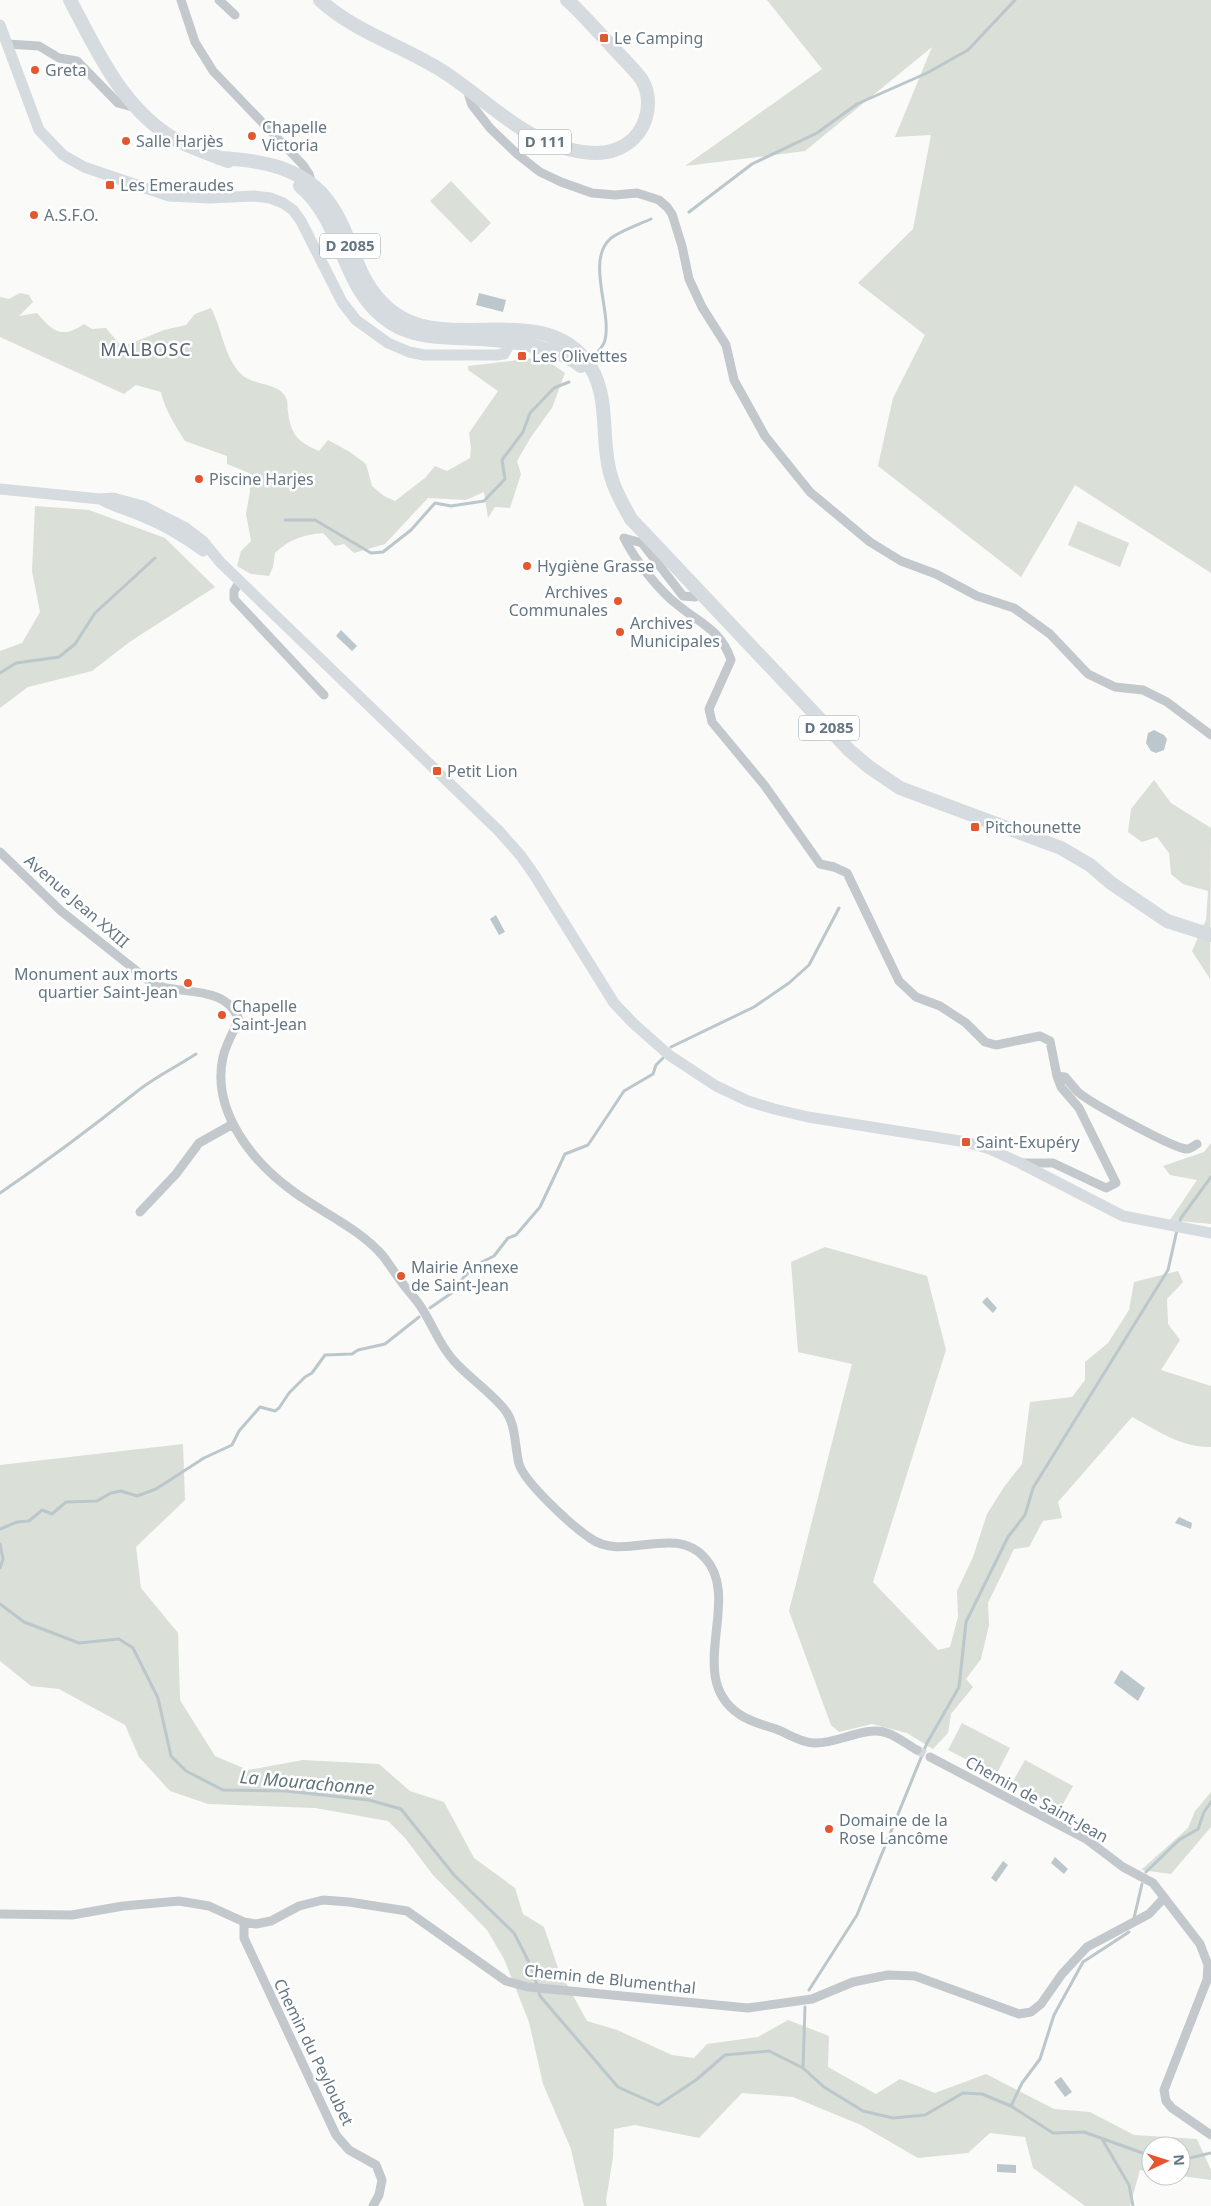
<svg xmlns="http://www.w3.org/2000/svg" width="1211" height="2206" viewBox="0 0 1211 2206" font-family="'Noto Sans',sans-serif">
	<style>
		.green { fill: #dadfd7 }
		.water { fill: #bbc7cb }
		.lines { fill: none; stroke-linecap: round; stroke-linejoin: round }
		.stream { stroke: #bbc7cb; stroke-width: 3 }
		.street-tunnel { stroke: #d5d9db; stroke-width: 9; stroke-dasharray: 9 4.5; stroke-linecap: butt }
		.street { stroke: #c3c8cc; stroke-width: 9 }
		.secondary { stroke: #d6dbdf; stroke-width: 11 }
		.primary { stroke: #d6dbdf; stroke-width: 14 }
		.poi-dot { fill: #e4572e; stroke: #fff; stroke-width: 2 }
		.labels { text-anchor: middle; stroke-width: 5; stroke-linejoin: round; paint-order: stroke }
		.shield { fill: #fff; stroke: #939fa8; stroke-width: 1 }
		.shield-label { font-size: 15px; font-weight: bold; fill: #657683 }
		.poi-label { font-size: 16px; fill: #657683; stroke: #fff; text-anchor: start }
		.street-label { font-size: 16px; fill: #657683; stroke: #fff }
		.neighbourhood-label { font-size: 18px; letter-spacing: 1px; fill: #57646e; stroke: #fff }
		.water-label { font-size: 18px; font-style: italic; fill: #60757c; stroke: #fff }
	</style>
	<rect width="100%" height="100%" fill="#fafaf8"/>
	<path class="green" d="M 767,0 L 1211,0 L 1211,573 L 1075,485 L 1021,577 L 878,466 L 893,398 L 925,335 L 858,283 L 913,229 L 931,135 L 895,137 L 932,47 L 805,151 L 685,166 L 822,69 Z
		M 451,181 L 491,223 L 471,243 L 430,201 Z
		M 20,293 L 29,295 L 33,302 L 19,316 L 37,313 C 53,332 62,339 84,324 L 92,329 L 106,328 L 122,347 L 164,330 L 186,325 L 195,314 L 211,308 C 222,328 224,357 241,374 C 254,387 280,381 287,400 C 288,403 287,408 288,412 C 291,435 298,442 319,451 L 328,440 L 350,452 L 366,464 L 372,486 L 384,496 L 395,501 L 425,478 L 435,466 L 447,471 L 470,458 L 471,448 L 469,433 L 498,391 L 468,370 L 468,366 L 542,357 L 565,373 L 552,408 L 531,437 L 517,461 L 521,474 L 510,508 L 495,507 L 488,518 L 484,492 L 466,500 L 428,498 L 385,544 L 354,553 L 344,544 L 335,546 L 323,533 C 303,535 290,539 275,553 L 273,567 L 269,576 L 251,574 L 237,566 L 241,551 L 251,541 L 246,514 L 250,491 L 249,473 L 227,464 L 227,456 L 185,441 C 176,427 164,408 161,392 L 136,385 L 124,394 L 0,337 L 0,297 L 9,299 Z
		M 35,506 L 89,510 L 165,538 L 215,587 L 131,641 L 92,671 L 28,687 L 0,708 L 0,651 L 22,643 L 40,612 L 32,571 Z
		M 1078,521 L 1129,543 L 1120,567 L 1068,545 Z
		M 1154,780 L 1171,803 L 1211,828 L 1210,979 L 1192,951 L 1206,920 L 1208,891 L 1183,884 L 1171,874 L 1169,853 L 1157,837 L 1142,842 L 1128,832 L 1131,809 Z
		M 1211,1143 L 1211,1224 L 1170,1220 L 1197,1180 L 1170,1175 L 1163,1166 L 1204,1152 Z
		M 825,1247 L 927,1276 L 946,1350 L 873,1582 L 938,1650 L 950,1647 L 958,1617 L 957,1591 L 973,1557 L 987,1514 L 1004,1487 L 1022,1464 L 1030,1402 L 1072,1397 L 1085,1380 L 1085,1362 L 1108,1343 L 1129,1310 L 1134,1282 L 1178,1271 L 1183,1282 L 1167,1299 L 1168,1324 L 1180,1340 L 1161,1370 L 1211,1386 L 1211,1447 C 1181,1448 1157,1430 1132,1417 L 1058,1502 L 1062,1518 L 1043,1521 L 1029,1547 L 1014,1549 L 988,1603 L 989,1625 L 981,1659 L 966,1679 L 973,1687 L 951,1714 L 948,1733 L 933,1749 L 907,1733 L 872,1724 L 839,1732 L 831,1725 L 789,1611 L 852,1364 L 798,1352 L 791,1262 Z
		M 183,1444 L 185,1500 L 136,1547 L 141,1588 L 178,1633 L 180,1700 L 215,1756 L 248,1770 L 303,1760 L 379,1764 L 410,1791 L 444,1802 L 474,1858 L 515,1888 L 523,1914 L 544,1927 L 558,1968 L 587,2021 L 617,2030 L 672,2055 L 694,2058 L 707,2044 L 758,2037 L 788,2020 L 829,2036 L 828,2067 L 876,2094 L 900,2079 L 935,2093 L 986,2074 L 1054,2109 L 1090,2112 L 1134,2135 L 1197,2139 L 1211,2170 L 1211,2180 L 1181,2176 L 1181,2146 L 1151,2146 L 1151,2172 L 1140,2170 L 1130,2206 L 1085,2206 L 1033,2168 L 1025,2137 L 990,2133 L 968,2153 L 918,2158 L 861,2125 L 793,2097 L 742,2093 L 699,2138 L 635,2125 L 614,2129 L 613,2157 L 606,2201 L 607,2206 L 584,2206 L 571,2149 L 543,2084 L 529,2022 L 504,1959 L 487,1930 L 433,1875 L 405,1838 L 388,1821 L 315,1808 L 208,1804 L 170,1791 L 139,1757 L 125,1725 L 59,1689 L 31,1686 L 0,1661 L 0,1465 Z
		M 962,1723 L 1010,1748 L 996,1775 L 948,1750 Z
		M 1025,1760 L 1073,1786 L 1060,1809 L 1012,1783 Z
		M 1211,1792 L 1211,1827 L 1171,1874 L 1141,1870 L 1188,1828 L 1195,1811 Z"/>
	<path class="water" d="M 479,293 L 506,300 L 503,312 L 476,305 Z
		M 341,630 L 357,646 L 352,651 L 336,636 Z
		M 1154,730 L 1164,735 L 1167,739 L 1164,750 L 1156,753 L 1151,751 L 1146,743 L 1148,733 Z
		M 496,915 L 505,932 L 499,935 L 490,919 Z
		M 987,1297 L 997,1308 L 993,1313 L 982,1302 Z
		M 1179,1517 L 1192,1523 L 1191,1529 L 1175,1523 Z
		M 1121,1670 L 1145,1688 L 1138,1701 L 1114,1683 Z
		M 1055,1857 L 1068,1869 L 1064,1874 L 1051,1863 Z
		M 1003,1861 L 1008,1865 L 996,1882 L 991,1878 Z
		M 1061,2077 L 1072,2092 L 1065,2097 L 1054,2082 Z
		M 997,2164 L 1016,2165 L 1016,2173 L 997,2172 Z"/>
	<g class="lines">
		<path class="stream" d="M 689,212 L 752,164 L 817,133 L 857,104 L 927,73 L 968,50 L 1015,0
			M 597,353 C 600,349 604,345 605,340 C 612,312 586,261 610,239 C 618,232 640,224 651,219
			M 285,520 L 315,520 L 371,553 L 383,552 L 411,530 L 435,503 L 451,506 L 484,501 L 505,479 L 502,460 L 523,432 L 530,413 L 554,388 L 569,382
			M 0,673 L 16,663 L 59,657 L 75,644 L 95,613 L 155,558
			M 671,1047 L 754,1007 L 789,983 L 809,965 L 839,908
			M 0,1193 C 47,1161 91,1128 135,1093 C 153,1078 176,1067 196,1054
			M 1179,1224 L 1181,1218 L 1211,1177
			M 430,1308 L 453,1292 L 463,1278 L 476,1265 L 494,1256 L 508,1238 L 516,1235 L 540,1207 L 565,1154 L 588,1145 L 624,1091 L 653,1074 L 656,1065 L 663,1058
			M 0,1529 L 17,1522 L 29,1521 L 42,1510 L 52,1514 L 66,1502 L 97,1501 L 111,1493 L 121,1491 L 137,1496 L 156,1489 L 204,1458 L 232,1445 L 239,1431 L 260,1407 L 275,1411 L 279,1408 L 289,1393 L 305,1377 L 312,1373 L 325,1355 L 352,1354 L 358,1350 L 385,1344 L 419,1317
			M 0,1544 L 3,1559 L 0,1568
			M 0,1604 L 24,1622 L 79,1643 L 119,1639 L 133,1648 L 158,1698 L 171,1756 L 186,1771 L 223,1790 L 286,1791 L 369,1800 L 401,1809 L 454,1875 L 514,1933 L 532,1968 L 540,1996 L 618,2087 L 658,2105 L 696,2080 L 725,2055 L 769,2051 L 803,2068 L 824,2087 L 863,2111 L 893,2118 L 925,2115 L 963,2093 L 982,2094 L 1011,2106 L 1053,2133 L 1084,2132 L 1151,2156
			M 1146,1872 L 1179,1840 L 1198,1829 L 1204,1812 L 1211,1802
			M 1134,1918 L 1142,1884
			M 809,1990 L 857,1915 L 927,1743 L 959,1687 L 966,1622 L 1008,1537 L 1025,1515 L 1033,1488 L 1168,1270 L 1177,1230
			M 803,2068 L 805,2007
			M 1011,2106 L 1022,2083 L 1040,2059 L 1054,2015 L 1083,1962 L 1129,1932
			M 1102,2139 L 1129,2185 L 1133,2206
			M 1181,2160 L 1211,2153"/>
		<path class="street-tunnel" d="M 917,1750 L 930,1757"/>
		<path class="street" d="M 181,0 L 195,42 L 213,71 L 303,165 L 309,174 L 312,185
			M 219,0 L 235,15
			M 7,44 L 39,46 L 59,58 L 77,61 L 118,103 L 136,108
			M 470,90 L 469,96 L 472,105 L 490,128 L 517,154 L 540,172 L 561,182 L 592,193 L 615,195 L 637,193 L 659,200 L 667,207 L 672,214 L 682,246 L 689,279 L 702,307 L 726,345 L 734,380 L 765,436 L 810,492 L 870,542 L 901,561 L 936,574 L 977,596 L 1014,608 L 1050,634 L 1088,674 L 1115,687 L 1143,690 L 1167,702 L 1211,735
			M 240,581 L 234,591 L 234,599 L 324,695
			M 701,593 L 695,597 L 683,596 L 642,543 L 624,538 C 635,560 659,591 679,606 C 701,624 721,630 731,660 L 709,709 L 712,722 L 765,786 L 820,864 L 834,867 L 847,873 L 899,981 L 916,997 L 940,1006 L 966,1023 L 985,1042 L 996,1045 L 1040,1036 L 1050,1041 L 1057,1076 L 1061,1087 L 1079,1108 L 1116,1183 L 1106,1188 L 1053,1163 L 1021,1163
			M 0,852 L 61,911 L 148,980 C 153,983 159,986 166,988 C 192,993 228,989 239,1020 C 233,1032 226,1044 223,1057 C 211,1111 253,1163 294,1192 C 323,1213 360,1229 383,1256 C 390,1265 396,1275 403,1284 C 409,1292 416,1299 421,1307 C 433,1325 439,1345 454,1361 C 468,1377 497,1397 507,1413 C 516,1427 515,1448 519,1464 C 525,1483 572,1526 590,1538 C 624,1563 674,1523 705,1558 C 743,1599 684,1677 739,1714 C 750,1722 764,1725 776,1729 C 789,1734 799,1742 814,1743 C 835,1745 866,1725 887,1733 C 898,1737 908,1745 917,1750
			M 1057,1076 L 1065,1077 C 1069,1081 1073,1087 1078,1092 C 1089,1102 1174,1149 1187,1149 C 1190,1149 1194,1146 1197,1144
			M 140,1212 L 176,1174 L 199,1143 L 233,1124
			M 930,1757 L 1086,1839 L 1123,1867 L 1153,1883 L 1200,1944 L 1208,1965 L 1207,1980 L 1164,2090 L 1166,2101 L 1172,2108 L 1211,2135
			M 0,1914 L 72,1915 L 123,1906 L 179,1901 L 209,1906 L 244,1922 L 256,1924 L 271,1921 L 299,1906 L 323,1900 L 349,1902 L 407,1911 L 506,1981 L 528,1987 L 748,2008 L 812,1999 L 853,1982 L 888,1975 L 915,1976 L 1019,2014 L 1031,2012 L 1041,2004 L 1062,1974 L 1087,1947 L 1149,1914 L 1163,1899
			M 244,1922 L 244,1938 L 336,2135 L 349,2150 L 376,2165 L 382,2180 L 379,2195 L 373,2206"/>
		<path class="secondary" d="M 0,25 L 39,130 L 63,155 L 84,167 L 169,196 L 210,198 L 254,196 L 270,198 L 283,203 L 293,210 L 301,221 L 342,302 L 356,320 L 363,325 L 388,343 L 409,352 L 424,355 L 497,355 L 504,354 L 510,343
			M 0,489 L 100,499 L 113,498 L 143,506 L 186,528 L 203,541 L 220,562 L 499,831 L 521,856 L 535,876 L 614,1003 L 633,1023 L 669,1055 L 716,1086 L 748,1101 L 774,1109 L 808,1117 L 966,1142 L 990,1149 L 1020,1163 L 1123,1216 L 1211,1233
			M 100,499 C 116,508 132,511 148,519 C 168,527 186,539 203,551"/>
		<path class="primary" d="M 70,0 C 96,49 120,103 168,135 C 186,147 208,153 228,161
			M 320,0 C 356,33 404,46 444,72 C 487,100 521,139 572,150 C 593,155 616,155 633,139 C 648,125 653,99 642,80 C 633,67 619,55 609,43 C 595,29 582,13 567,0
			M 219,158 C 260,160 305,167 330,204 C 342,221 349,242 357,262 C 366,285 381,307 404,319 C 456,347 540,306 584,358 C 610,389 601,427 608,463 C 611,484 621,501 631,519 L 849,750 L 869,767 L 900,788 L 1061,848 L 1090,865 L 1111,883 L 1167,921 L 1211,935
			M 300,186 C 344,222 341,292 391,323 C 418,340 449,337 480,339 C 511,341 556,346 581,366"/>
	</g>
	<g class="poi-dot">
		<rect x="599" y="33" width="10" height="10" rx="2.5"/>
		<circle cx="35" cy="70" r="5"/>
		<circle cx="252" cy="136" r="5"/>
		<circle cx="126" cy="141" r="5"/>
		<rect x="105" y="180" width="10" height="10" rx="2.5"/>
		<circle cx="34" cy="215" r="5"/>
		<rect x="517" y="351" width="10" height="10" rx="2.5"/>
		<circle cx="199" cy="479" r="5"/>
		<circle cx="527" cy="566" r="5"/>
		<circle cx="618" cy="601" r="5"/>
		<circle cx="620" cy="632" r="5"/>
		<rect x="432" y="766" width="10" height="10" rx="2.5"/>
		<rect x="970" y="822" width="10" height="10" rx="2.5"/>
		<circle cx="188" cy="983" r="5"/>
		<circle cx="222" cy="1015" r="5"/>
		<rect x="961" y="1137" width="10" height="10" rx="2.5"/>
		<circle cx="401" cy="1276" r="5"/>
		<circle cx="829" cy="1829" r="5"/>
	</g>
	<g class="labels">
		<g class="shield">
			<rect x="519" y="129.5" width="52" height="25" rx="4"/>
			<rect x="320" y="233.5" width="60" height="25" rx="4"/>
			<rect x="799" y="715.5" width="60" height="25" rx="4"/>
		</g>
		<g class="shield-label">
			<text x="545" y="147">D 111</text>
			<text x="350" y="251">D 2085</text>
			<text x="829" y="733">D 2085</text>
		</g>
		<g class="poi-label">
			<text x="614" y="44">Le Camping</text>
			<text x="45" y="76">Greta</text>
			<text x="262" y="133">Chapelle<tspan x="262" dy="18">Victoria</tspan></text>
			<text x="136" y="147">Salle Harjès</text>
			<text x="120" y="191">Les Emeraudes</text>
			<text x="44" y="221">A.S.F.O.</text>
			<text x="532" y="362">Les Olivettes</text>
			<text x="209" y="485">Piscine Harjes</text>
			<text x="537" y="572">Hygiène Grasse</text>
			<text x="608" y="598" text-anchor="end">Archives<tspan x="608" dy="18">Communales</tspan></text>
			<text x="630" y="629">Archives<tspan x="630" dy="18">Municipales</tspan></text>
			<text x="447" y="777">Petit Lion</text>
			<text x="985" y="833">Pitchounette</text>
			<text x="178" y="980" text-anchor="end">Monument aux morts<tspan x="178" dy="18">quartier Saint-Jean</tspan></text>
			<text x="232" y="1012">Chapelle<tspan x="232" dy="18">Saint-Jean</tspan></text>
			<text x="976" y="1148">Saint-Exupéry</text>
			<text x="411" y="1273">Mairie Annexe<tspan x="411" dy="18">de Saint-Jean</tspan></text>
			<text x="839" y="1826">Domaine de la<tspan x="839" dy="18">Rose Lancôme</tspan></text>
		</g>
		<g class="street-label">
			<text transform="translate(77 901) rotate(41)" y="6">Avenue Jean XXIII</text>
			<text transform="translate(1037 1799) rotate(29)" y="6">Chemin de Saint-Jean</text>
			<text transform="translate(610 1979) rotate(6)" y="6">Chemin de Blumenthal</text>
			<text transform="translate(314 2052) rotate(64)" y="6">Chemin du Peyloubet</text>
		</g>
		<g class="neighbourhood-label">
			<text x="146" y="356">MALBOSC</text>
		</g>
		<g class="water-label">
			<text transform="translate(307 1783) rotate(5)" y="6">La Mourachonne</text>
		</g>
	</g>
	<g transform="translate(1166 2161) rotate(86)"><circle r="24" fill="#ffffff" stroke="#c1c8cd"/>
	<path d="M0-4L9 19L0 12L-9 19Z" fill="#e4572e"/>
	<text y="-8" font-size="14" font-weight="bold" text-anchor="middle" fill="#657683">N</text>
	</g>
</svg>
